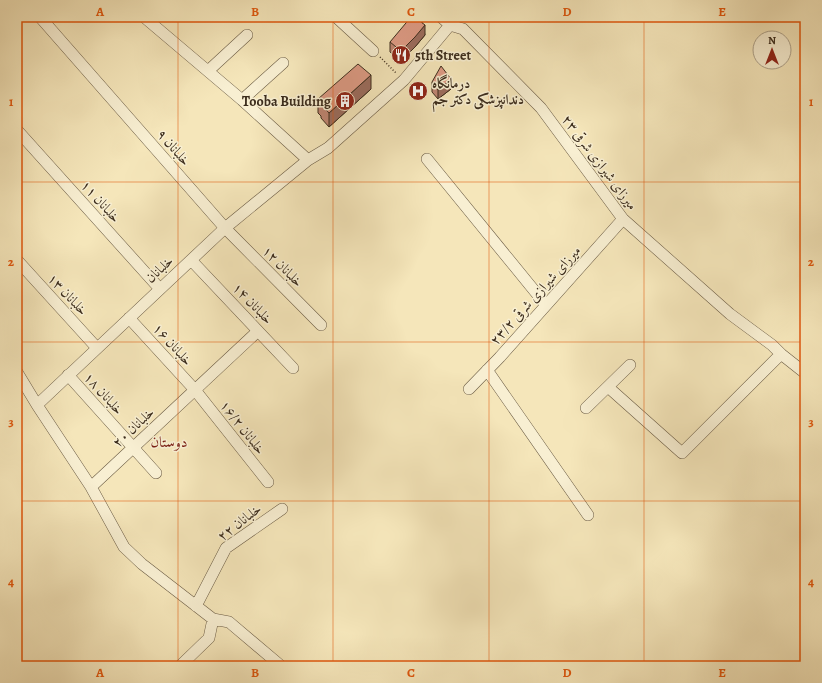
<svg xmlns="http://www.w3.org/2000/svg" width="822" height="683" viewBox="0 0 822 683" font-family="Alegreya,Amiri,serif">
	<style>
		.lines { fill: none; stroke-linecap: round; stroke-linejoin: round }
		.minor-casing { stroke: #6a5b44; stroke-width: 12 }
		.path { stroke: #3c2d1d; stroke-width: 1.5; stroke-dasharray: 1 2; stroke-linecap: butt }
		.minor { stroke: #f8efd2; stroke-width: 11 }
		.wall { fill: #bf8572; stroke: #3c2d1d }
		.shaded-wall { fill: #9b6c5d; stroke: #3c2d1d }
		.building { fill: #de9b85; stroke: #3c2d1d }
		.grid { fill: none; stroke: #df570d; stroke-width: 1; stroke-opacity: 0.55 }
		.labels { text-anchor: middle; stroke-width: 3; stroke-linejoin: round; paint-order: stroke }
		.poi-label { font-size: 14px; font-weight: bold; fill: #3c2d1d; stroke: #f8efd2; text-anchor: start }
		.street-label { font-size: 14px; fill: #3c2d1d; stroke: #f8efd2 }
		.neighbourhood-label { font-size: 15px; fill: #7a1f14; stroke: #f8efd2 }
		.neatline { fill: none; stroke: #df570d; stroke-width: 1.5 }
		.grid-label { font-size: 13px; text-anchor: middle; font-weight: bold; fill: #df570d }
	</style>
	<rect width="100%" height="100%" fill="#f5e6ba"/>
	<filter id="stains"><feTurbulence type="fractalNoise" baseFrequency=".005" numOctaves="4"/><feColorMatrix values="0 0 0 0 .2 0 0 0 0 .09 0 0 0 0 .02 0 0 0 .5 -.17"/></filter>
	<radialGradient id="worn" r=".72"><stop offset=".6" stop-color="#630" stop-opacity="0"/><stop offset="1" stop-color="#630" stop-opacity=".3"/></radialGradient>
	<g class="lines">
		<defs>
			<path id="minor" d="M 40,17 L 225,228 L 321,325
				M 144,17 L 242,100 L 308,160
				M 336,17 L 373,51
				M 441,17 L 450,25 L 463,29 L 541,108 L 623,219 L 730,314 L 772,345 L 781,354 L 805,373
				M 208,71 L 247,35
				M 242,100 L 283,63
				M 17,130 L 160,289
				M 427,159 L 546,305
				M 17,260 L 97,348
				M 191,260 L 293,368
				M 129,318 L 195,390 L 268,482
				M 487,370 L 588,515
				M 17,372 L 37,405 L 91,487 L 124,547 L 142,564 L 213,619 L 209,638 L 180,666
				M 68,375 L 156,473
				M 608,387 L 682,453 L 781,354
				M 469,389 L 500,357 L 623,219
				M 37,405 L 225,228 L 308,160 L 328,148 L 404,80 L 450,25 L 454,17
				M 586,408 L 630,365
				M 91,487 L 258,331
				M 196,606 L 226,548 L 282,509
				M 213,619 L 229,622 L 281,666"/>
		</defs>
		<use href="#minor" class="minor-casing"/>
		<path class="path" d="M 380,57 L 397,74"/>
		<use href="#minor" class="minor"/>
	</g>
	<path class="wall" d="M 423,17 L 423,22 L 422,23 L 425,35 L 415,47 L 401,61 L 390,52 L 390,42 Z
		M 432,82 L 451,89 L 438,99 L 432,92 Z
		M 371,89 L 329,127 L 321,118 L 321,116 L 318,113 L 318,99 Z"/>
	<path class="shaded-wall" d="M 419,17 L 423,17 L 423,22 L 417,29 L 417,19 Z
		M 425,25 L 425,35 L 415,47 L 401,61 L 401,51 Z
		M 371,75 L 371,89 L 329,127 L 329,113 Z
		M 451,79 L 451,89 L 438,99 L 438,90 Z"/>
	<path class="building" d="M 411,17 L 419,17 L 417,19 L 425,25 L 415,37 L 401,51 L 390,42 Z
		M 358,64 L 371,75 L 329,113 L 321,104 L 322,103 L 318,99 Z
		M 441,66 L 451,79 L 438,90 L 432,82 Z"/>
	<path class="grid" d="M 178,17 L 178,666M 333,17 L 333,666M 489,17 L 489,666M 644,17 L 644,666M 17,182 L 805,182M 17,342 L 805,342M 17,501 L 805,501"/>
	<defs>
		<symbol id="restaurant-disc" viewBox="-11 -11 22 22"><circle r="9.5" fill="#8f2418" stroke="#f8efd2"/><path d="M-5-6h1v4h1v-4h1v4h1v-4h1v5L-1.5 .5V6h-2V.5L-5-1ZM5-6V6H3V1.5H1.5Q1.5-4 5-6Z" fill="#fff"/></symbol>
		<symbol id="hospital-disc" viewBox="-11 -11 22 22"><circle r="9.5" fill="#8f2418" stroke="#f8efd2"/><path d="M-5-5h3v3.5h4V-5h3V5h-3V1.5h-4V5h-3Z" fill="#fff"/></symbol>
		<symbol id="building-disc" viewBox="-11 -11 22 22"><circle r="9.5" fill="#8f2418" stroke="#f8efd2"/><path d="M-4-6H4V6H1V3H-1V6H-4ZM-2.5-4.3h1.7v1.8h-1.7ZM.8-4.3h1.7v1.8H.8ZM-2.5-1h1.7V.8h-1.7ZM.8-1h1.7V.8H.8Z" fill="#fff"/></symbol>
	</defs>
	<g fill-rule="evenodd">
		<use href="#restaurant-disc" x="390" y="44" width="22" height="22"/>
		<use href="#hospital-disc" x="407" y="80" width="22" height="22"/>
		<use href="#building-disc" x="334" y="90" width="22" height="22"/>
	</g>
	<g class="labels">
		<g class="poi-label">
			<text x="415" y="60">5th Street</text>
			<text x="432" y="88">درمانگاه<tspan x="432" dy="16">دندانپزشکی دکتر جم</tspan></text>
			<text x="331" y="106" text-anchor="end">Tooba Building</text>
		</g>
		<g class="street-label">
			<text transform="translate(174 147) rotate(49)" y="5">۹ خلبانان</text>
			<text transform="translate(600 162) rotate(53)" y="5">۲۳ میرزای شیرازی شرقی</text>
			<text transform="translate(101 201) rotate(48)" y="5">۱۱ خلبانان</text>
			<text transform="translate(283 266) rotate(45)" y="5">۱۲ خلبانان</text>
			<text transform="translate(159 269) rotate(-43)" y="5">خلبانان</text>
			<text transform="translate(68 294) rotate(47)" y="5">۱۳ خلبانان</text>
			<text transform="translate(535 295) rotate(-48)" y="5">۲۳/۲ میرزای شیرازی شرقی</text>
			<text transform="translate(253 303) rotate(46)" y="5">۱۴ خلبانان</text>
			<text transform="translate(173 344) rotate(48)" y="5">۱۶ خلبانان</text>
			<text transform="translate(104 393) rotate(48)" y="5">۱۸ خلبانان</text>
			<text transform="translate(133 427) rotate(-43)" y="5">۲۰ خلبانان</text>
			<text transform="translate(243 427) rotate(52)" y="5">۱۶/۲ خلبانان</text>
			<text transform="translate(239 522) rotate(-38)" y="5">۲۲ خلبانان</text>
		</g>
		<g class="neighbourhood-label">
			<text x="169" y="447">دوستان</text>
		</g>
	</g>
	<rect width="822" height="683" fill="none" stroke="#f5e6ba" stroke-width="44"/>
	<g transform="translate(772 50)"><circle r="19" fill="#f8efd2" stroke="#ada18a"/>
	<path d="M0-3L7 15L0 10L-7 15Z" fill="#8f2418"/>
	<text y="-6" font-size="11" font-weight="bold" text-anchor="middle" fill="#3c2d1d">N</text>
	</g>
	<rect x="22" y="22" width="778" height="639" class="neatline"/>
	<g class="grid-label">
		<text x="100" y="16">A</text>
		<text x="255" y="16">B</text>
		<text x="411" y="16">C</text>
		<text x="567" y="16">D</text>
		<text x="722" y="16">E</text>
		<text x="11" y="106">1</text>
		<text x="811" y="106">1</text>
		<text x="11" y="266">2</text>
		<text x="811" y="266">2</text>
		<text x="11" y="426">3</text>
		<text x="811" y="426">3</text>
		<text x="11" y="586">4</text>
		<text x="811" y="586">4</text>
		<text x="100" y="677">A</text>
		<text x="255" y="677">B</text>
		<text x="411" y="677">C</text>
		<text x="567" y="677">D</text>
		<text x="722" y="677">E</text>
	</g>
	<rect width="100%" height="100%" filter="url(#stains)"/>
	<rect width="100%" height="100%" fill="url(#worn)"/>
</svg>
